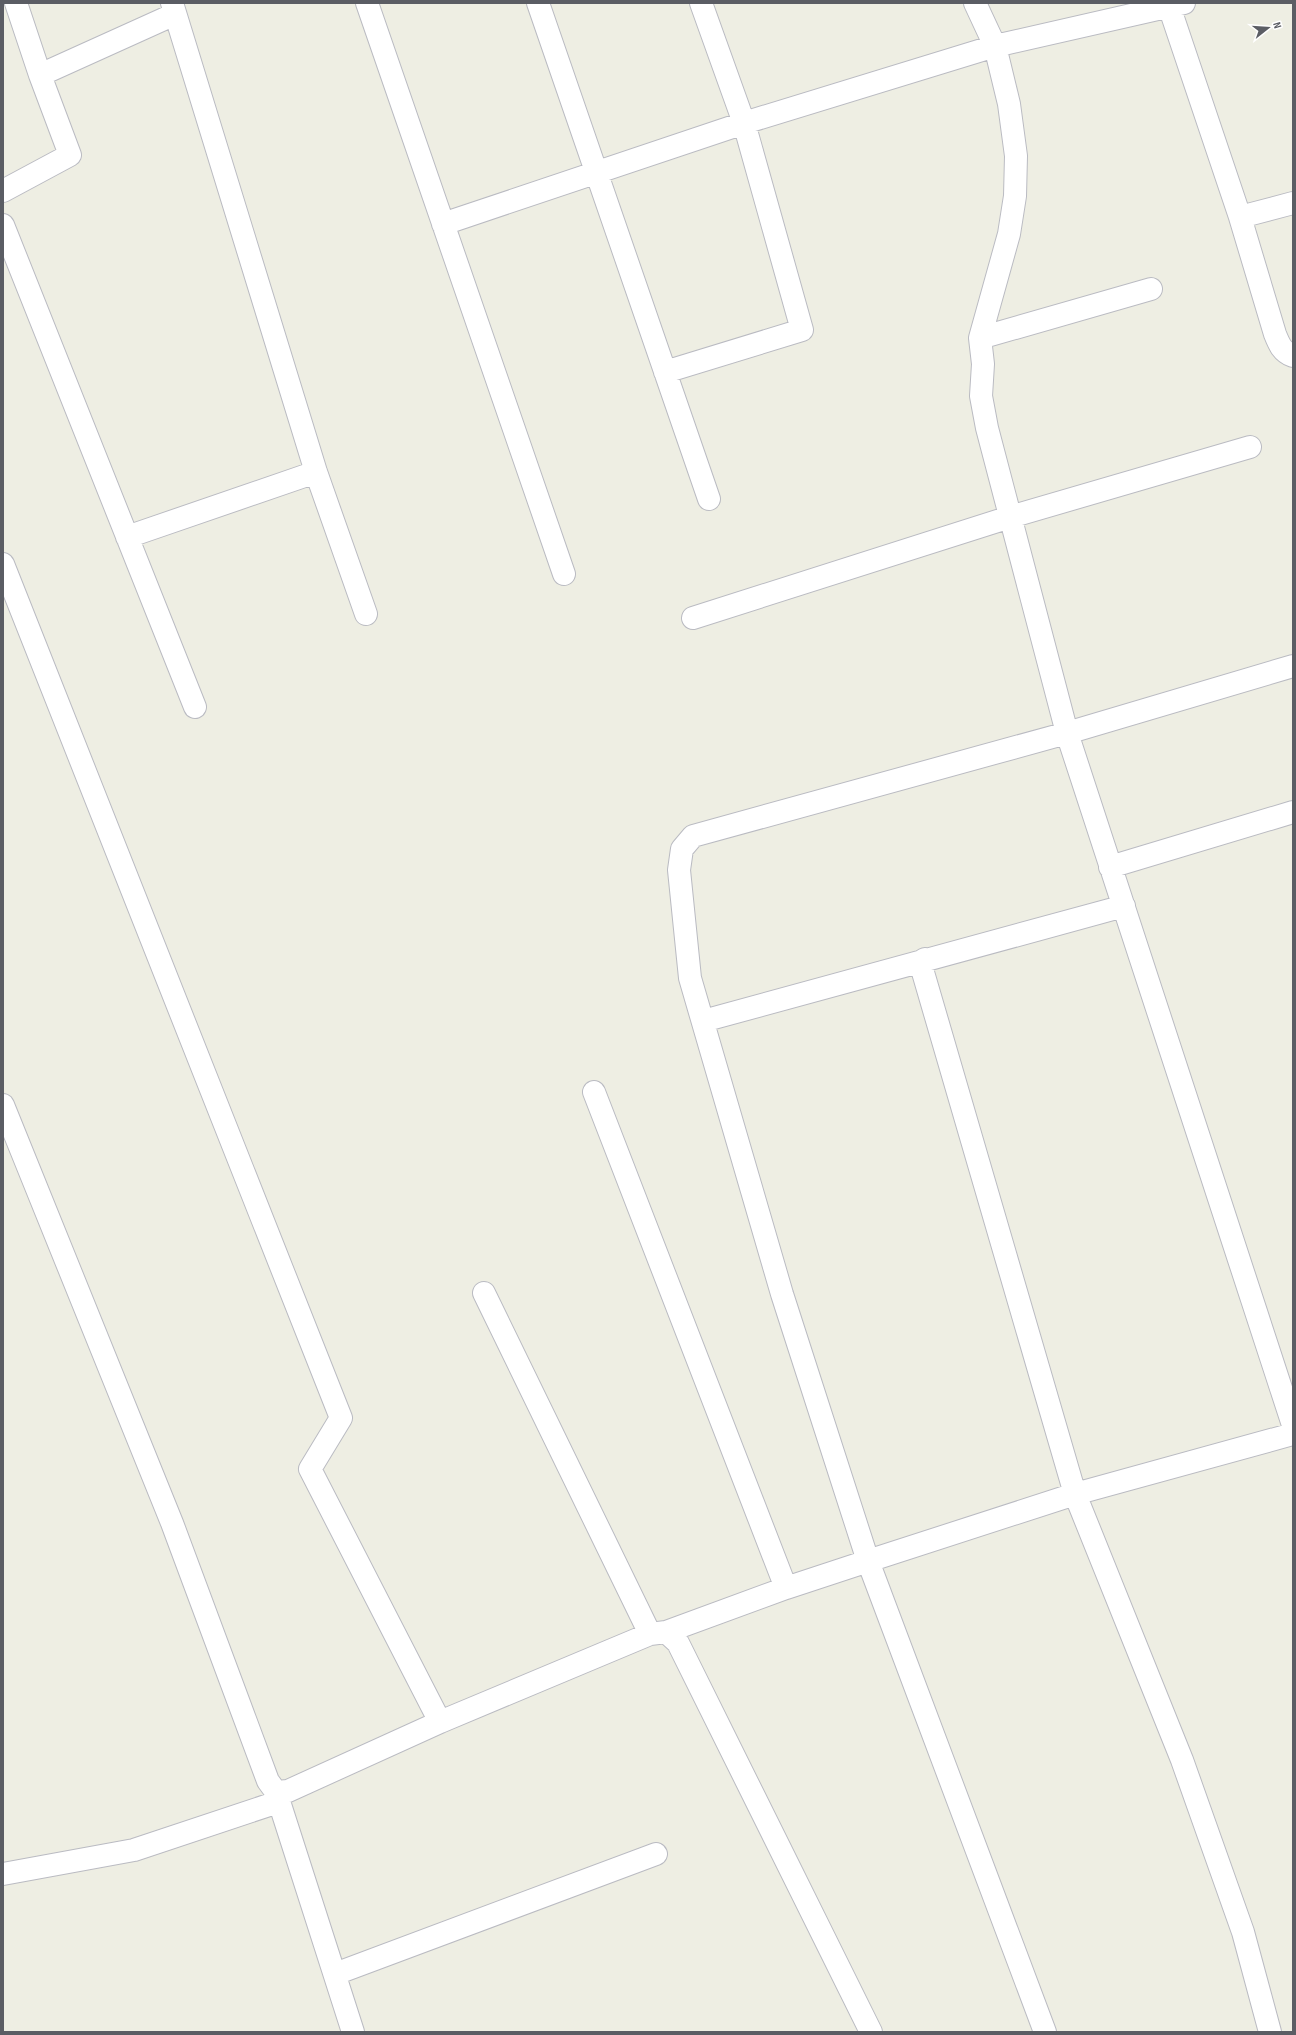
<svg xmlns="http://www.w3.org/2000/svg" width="1296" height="2035" viewBox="0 0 1296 2035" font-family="'Sofia Sans Condensed',sans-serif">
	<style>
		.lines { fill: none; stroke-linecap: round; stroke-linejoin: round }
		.minor-casing { stroke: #babbc2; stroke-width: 24 }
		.minor { stroke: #fff; stroke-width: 22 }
	</style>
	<rect width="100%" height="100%" fill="#eeeee3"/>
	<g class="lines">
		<defs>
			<path id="minor" d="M 172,3 L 316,472 L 366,614
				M 367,3 L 564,574
				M 538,3 L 709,499
				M 1169,6 L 1240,217 L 1275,334 C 1279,344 1282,352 1293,356
				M 40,75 L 175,14
				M 3,191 L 70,155 L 40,75 L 16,3
				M 1240,217 L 1293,203
				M 443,224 L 744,123 L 995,46 L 975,3
				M 3,225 L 195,707
				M 980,338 L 1151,289
				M 665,372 L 802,330 L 744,123 L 701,3
				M 127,537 L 316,472
				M 3,564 L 341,1418 L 310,1469 L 440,1722
				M 693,618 L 1010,517 L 1250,447
				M 1293,666 L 1067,733 L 1293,1425
				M 1110,867 L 1293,812
				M 925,959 L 920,962 L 1075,1494 L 1182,1760 L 1243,1932 L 1270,2032
				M 703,1021 L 1124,906
				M 594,1092 L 786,1588
				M 3,1105 L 172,1523 L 268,1781 L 276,1792 L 288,1791 L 440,1722 L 650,1634 L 666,1632 L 678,1643 L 871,2032
				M 484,1293 L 650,1634
				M 666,1632 L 786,1588 L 868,1561 L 782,1294 L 690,978 L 679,870 L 682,849 L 693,836 L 1067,733 L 987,428 L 981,396 L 983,364 L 980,338 L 1009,234 L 1015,196 L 1016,156 L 1009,104 L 995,46 L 1184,3
				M 276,1792 L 353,2032
				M 3,1874 L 134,1850 L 278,1802
				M 335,1974 L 656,1854
				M 1045,2032 L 868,1561 L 1075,1494 L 1293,1434"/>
		</defs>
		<use href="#minor" class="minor-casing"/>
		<use href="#minor" class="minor"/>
	</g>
	<rect width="1296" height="2035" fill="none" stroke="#5b5d64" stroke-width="8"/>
	<g transform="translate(1268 28) rotate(73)" stroke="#ffffff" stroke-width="3" paint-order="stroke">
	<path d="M0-3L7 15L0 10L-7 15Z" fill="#5b5d64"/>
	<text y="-6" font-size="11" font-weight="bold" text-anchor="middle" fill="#5b5d64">N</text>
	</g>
</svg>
